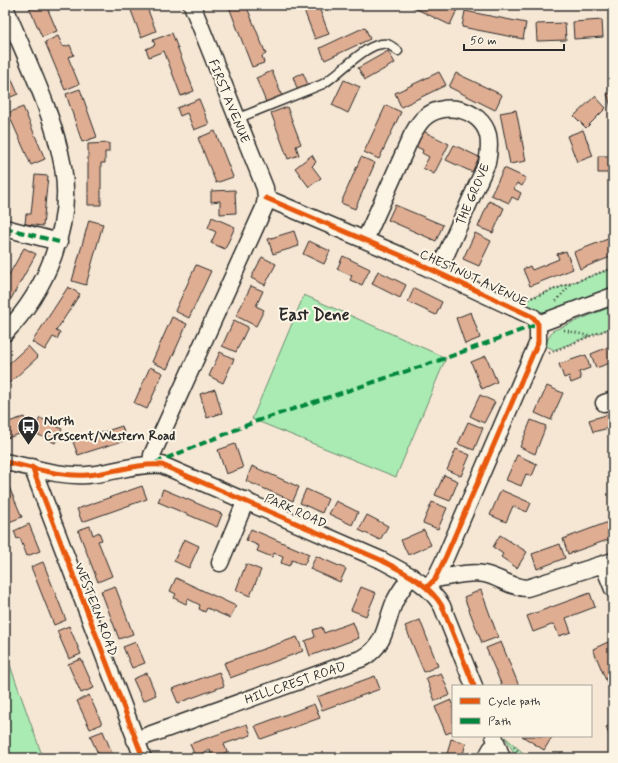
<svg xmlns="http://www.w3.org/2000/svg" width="618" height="763" viewBox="0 0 618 763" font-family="Mynerve,sans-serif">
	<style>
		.green { fill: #aaebb3; stroke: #6a8b6f }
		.building { fill: #dfad92; stroke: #2b2b2b }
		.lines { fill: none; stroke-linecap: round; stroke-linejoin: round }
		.service-casing { stroke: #2b2b2b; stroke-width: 11 }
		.minor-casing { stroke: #2b2b2b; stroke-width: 19 }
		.path { stroke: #2b2b2b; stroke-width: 2.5; stroke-dasharray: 1 3; stroke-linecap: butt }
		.service { stroke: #fcf5e5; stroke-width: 8 }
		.minor { stroke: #fcf5e5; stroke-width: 16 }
		.quiet { stroke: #00873e; stroke-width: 4; stroke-dasharray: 8 4; stroke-linecap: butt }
		.cycleway-casing { stroke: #fcf5e5; stroke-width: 8 }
		.cycleway { stroke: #e8590c; stroke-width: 5 }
		.labels { text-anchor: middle; stroke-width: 4; stroke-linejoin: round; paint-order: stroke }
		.street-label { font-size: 13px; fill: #2b2b2b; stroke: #fcf5e5 }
		.poi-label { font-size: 13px; font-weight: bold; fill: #2b2b2b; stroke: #fcf5e5; text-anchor: start }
		.district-label { font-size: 17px; font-weight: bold; fill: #2b2b2b; stroke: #fcf5e5 }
	</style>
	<rect width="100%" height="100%" fill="#f6e7d4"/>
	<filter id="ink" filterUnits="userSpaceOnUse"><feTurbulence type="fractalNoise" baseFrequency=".025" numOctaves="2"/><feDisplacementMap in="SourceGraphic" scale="8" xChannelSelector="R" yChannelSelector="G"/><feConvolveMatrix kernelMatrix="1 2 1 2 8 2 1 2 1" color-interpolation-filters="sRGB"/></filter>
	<g filter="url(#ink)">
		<path class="green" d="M 613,268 L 613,290 L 548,312 L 537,311 L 519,302 Z
			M 304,295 L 446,358 L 396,477 L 252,419 Z
			M 613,306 L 613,327 L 554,350 L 545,345 L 552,331 Z
			M 5,651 L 43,758 L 5,758 Z
			M 505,737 L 529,758 L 517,758 Z"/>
		<path class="building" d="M 28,5 L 46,5 L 57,31 L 42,37 Z
			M 129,5 L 146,5 L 156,31 L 141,37 Z
			M 235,5 L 246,5 L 266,54 L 262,56 L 264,63 L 252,67 L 229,7 Z
			M 302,5 L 318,5 L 329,34 L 315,39 Z
			M 408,5 L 447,5 L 457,10 L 450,25 Z
			M 465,11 L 526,23 L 523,39 L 462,27 Z
			M 602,20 L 603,37 L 574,39 L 573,22 Z
			M 565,23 L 566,40 L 537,41 L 536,24 Z
			M 365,27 L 370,39 L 325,60 L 320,48 Z
			M 172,33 L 194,91 L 181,96 L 164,51 L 149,57 L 146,49 L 155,45 L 153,40 Z
			M 58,36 L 63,47 L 70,45 L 74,55 L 68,57 L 79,84 L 65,90 L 45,42 Z
			M 388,51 L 395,63 L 365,80 L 358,68 Z
			M 5,64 L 18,94 L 6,99 L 5,96 Z
			M 272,71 L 282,96 L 266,102 L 256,78 Z
			M 439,72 L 446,85 L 401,107 L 395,93 Z
			M 303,73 L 309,87 L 298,91 L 293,77 Z
			M 456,73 L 502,95 L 495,110 L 449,87 Z
			M 344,80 L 360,87 L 348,113 L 332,105 Z
			M 80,89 L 97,137 L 82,142 L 66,94 Z
			M 613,92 L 613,109 L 612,110 L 607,94 Z
			M 595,96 L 606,108 L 586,128 L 574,116 Z
			M 199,99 L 209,124 L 194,130 L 187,113 L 180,116 L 177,108 Z
			M 386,105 L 401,112 L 379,159 L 364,152 Z
			M 23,107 L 45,159 L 31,165 L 8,113 Z
			M 287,107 L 301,144 L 296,146 L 299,155 L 288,159 L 271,113 Z
			M 516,110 L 526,161 L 510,164 L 500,113 Z
			M 583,130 L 593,156 L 577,162 L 567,136 Z
			M 215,131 L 233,177 L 216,183 L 198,138 Z
			M 423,131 L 449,144 L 434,174 L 423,168 L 429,157 L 422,153 L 423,150 L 415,146 Z
			M 109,143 L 109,152 L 105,152 L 105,163 L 101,163 L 101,205 L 88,205 L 88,144 Z
			M 454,145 L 479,157 L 472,172 L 446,160 Z
			M 312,155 L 316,162 L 312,166 L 321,178 L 309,187 L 295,168 Z
			M 598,156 L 613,156 L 613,177 L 611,177 L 611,173 L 598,173 Z
			M 361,157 L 375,163 L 355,209 L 341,203 Z
			M 504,168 L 526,178 L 522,186 L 517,183 L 514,189 L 521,193 L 518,200 L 512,197 L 509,203 L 491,195 Z
			M 35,175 L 48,176 L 43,226 L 25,224 L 26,214 L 31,214 Z
			M 235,190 L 236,213 L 220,214 L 220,201 L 211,202 L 211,191 Z
			M 489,201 L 504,208 L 493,233 L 478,227 Z
			M 395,205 L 443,225 L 436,241 L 388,220 Z
			M 212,217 L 235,227 L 225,249 L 211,243 L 216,232 L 208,228 Z
			M 89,220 L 103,224 L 86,285 L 72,281 Z
			M 294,231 L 299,246 L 273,254 L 268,239 Z
			M 475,233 L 491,241 L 479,266 L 463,259 Z
			M 613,237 L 613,256 L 580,269 L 574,252 Z
			M 309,241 L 330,251 L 324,264 L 303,254 Z
			M 24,248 L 36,254 L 11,299 L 5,295 L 5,282 Z
			M 566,251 L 573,269 L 530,286 L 523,269 L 530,266 L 532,270 L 559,259 L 557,254 Z
			M 343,256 L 370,269 L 362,285 L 350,280 L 352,276 L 337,269 Z
			M 262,257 L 276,264 L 265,285 L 251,278 Z
			M 196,265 L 211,271 L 189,318 L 175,311 Z
			M 378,271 L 406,285 L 400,298 L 372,284 Z
			M 251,286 L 263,291 L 256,306 L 264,310 L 256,326 L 236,316 Z
			M 68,287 L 80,294 L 56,331 L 60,333 L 57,339 L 53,337 L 45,350 L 32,342 Z
			M 414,288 L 442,302 L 436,315 L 408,302 Z
			M 471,312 L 480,338 L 465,344 L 456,318 Z
			M 172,317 L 187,324 L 167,369 L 152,362 Z
			M 234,320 L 248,327 L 236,352 L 222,346 Z
			M 613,345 L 613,362 L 596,368 L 591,354 Z
			M 28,346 L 38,357 L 5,387 L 5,367 Z
			M 220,352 L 234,359 L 223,383 L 209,376 Z
			M 586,355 L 590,368 L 579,372 L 581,379 L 571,383 L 569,376 L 564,378 L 559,364 Z
			M 486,356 L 497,382 L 482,389 L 471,362 Z
			M 150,367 L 163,373 L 147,409 L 134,403 Z
			M 547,386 L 563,393 L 551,420 L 535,413 Z
			M 215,389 L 222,413 L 207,418 L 200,394 Z
			M 480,395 L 495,402 L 484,423 L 470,416 Z
			M 613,413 L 613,427 L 593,432 L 589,420 Z
			M 24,417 L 29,431 L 7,438 L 5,423 Z
			M 40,418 L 62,429 L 55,443 L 33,432 Z
			M 531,420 L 546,426 L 535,454 L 520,447 Z
			M 468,422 L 483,428 L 474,450 L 458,444 Z
			M 122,426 L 126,440 L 78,455 L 73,442 Z
			M 235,444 L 243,468 L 226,474 L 218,450 Z
			M 456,449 L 470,455 L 461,476 L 447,470 Z
			M 517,455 L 537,464 L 532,476 L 526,474 L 521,486 L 506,480 Z
			M 252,466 L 299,487 L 293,501 L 246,481 Z
			M 444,475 L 458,481 L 450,501 L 435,495 Z
			M 142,486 L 147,499 L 82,522 L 77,509 Z
			M 9,487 L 22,517 L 9,522 L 5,513 L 5,488 Z
			M 163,489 L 222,514 L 217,527 L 158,502 Z
			M 306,489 L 328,499 L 322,513 L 300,503 Z
			M 501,490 L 531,503 L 527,512 L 513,506 L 506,522 L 490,515 Z
			M 336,501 L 358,512 L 352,525 L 329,514 Z
			M 432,502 L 447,508 L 438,529 L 423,523 Z
			M 367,515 L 388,526 L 380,540 L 359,530 Z
			M 611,521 L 613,528 L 613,538 L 568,554 L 563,539 Z
			M 29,524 L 40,551 L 27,556 L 20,538 L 17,539 L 14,531 Z
			M 90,526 L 93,535 L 99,532 L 102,540 L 98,541 L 112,576 L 98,582 L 78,530 Z
			M 251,529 L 309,554 L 304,565 L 292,560 L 289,566 L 281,563 L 283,557 L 274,553 L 272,557 L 257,551 L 259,546 L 246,540 Z
			M 424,530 L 431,545 L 408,555 L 401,540 Z
			M 500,535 L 527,552 L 517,568 L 501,557 L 503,554 L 493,547 Z
			M 184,539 L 199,546 L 189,568 L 174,561 Z
			M 560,544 L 565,558 L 537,569 L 532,554 Z
			M 316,556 L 346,569 L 340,582 L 310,569 Z
			M 43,562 L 66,620 L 54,625 L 31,567 Z
			M 246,564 L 261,570 L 250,596 L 236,590 Z
			M 176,578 L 236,606 L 230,618 L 207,608 L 205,612 L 199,609 L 200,605 L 188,599 L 186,604 L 174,598 L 176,594 L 170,591 Z
			M 115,586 L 133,634 L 119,639 L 101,591 Z
			M 361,587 L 376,593 L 366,616 L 351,610 Z
			M 481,590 L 498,637 L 482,643 L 464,597 Z
			M 590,593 L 595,607 L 566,618 L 571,632 L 559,636 L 554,624 L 533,632 L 527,616 Z
			M 420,620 L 438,666 L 424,672 L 405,626 Z
			M 353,622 L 359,638 L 310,656 L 305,641 L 315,637 L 313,630 L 322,627 L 324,633 Z
			M 69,626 L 81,654 L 69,659 L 57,631 Z
			M 297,637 L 303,651 L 230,678 L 224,663 Z
			M 136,642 L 145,663 L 132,668 L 123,647 Z
			M 501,642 L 519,686 L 502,686 L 486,648 Z
			M 608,642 L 613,653 L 613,697 L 593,649 Z
			M 81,659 L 94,688 L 81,693 L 68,664 Z
			M 219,672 L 224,686 L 178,703 L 172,689 Z
			M 147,673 L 156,695 L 143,701 L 133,679 Z
			M 441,673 L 450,695 L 435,701 L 426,678 Z
			M 375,676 L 380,689 L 322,710 L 317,697 Z
			M 89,695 L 102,724 L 90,729 L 77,701 Z
			M 451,700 L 453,704 L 453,731 L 446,734 L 435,707 Z
			M 314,704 L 320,718 L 261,739 L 255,726 Z
			M 247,724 L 251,735 L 224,744 L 227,752 L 212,757 L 210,750 L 195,756 L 190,744 Z
			M 613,724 L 613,744 L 606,727 Z
			M 103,731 L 114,758 L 94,758 L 99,756 L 90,736 Z
			M 522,736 L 550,736 L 552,737 L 544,750 Z
			M 451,739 L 466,743 L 462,758 L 446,758 Z
			M 563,753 L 564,758 L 548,758 Z"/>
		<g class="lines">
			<defs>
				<path id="service" d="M 236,119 L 323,84 C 340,74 368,40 387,44 C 391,45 395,49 398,51"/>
				<path id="minor" d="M 5,7 C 26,59 53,111 63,167 C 73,226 46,291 5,333
					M 266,198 L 400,255 L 533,317 L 538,324 L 538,342 L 446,556 L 435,579 L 427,587
					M 5,228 L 59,242
					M 365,240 L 412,135 C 415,130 418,124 423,119 C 442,100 481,108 488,135 C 490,145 489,153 487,163 L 438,272
					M 538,324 L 613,296
					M 604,403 L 613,400
					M 5,462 C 31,467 60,477 87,475 C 112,473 136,463 162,465 L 381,560 C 405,573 428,583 442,606 L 474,686
					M 151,464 L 152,455 L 264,208 L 266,198 L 265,188 L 192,5
					M 32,467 L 143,758
					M 220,563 L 246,500
					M 603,564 L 613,589
					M 435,579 C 450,577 468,571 484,574 C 499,577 512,588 527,588 L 613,561
					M 494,736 L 502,758
					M 135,740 L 363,658 C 386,645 385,625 394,603 C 398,593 405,585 411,576
					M 486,758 L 491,749 L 496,744"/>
			</defs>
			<use href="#service" class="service-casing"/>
			<use href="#minor" class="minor-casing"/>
			<path class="path" d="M 528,299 L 613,268
				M 556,301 L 570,285
				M 564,330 L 589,336
				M 549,353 L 613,327
				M 514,747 L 525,758"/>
			<use href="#service" class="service"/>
			<use href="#minor" class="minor"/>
			<path class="quiet" d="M 5,228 L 59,242
				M 155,463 L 257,421 L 446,358 L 538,324"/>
			<defs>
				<path id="cycleway" d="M 266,198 L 400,255 L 533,317 L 538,324 L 538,342 L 446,556 L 435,579 L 427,587
					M 5,462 C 31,467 60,477 87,475 C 112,473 136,463 162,465 L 381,560 C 405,573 428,583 442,606 L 474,686
					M 32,467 L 143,758"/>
			</defs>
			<use href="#cycleway" class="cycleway-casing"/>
			<use href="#cycleway" class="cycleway"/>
		</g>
	</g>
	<defs>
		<symbol id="bus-pin" viewBox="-11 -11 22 30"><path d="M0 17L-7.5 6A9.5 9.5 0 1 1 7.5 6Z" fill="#2b2b2b" stroke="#fcf5e5"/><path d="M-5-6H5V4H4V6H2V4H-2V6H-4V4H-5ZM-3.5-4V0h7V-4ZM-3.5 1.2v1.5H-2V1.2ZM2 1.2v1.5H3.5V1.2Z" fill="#fff"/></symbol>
	</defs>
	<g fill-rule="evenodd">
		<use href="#bus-pin" x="16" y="414" width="25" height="34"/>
	</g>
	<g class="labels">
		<g class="street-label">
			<text transform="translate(230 101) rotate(68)" y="5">FIRST AVENUE</text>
			<text transform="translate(472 194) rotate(-67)" y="5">THE GROVE</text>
			<text transform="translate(474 277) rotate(25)" y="5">CHESTNUT AVENUE</text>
			<text transform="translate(296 510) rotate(24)" y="5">PARK ROAD</text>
			<text transform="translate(97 609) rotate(69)" y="5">WESTERN ROAD</text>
			<text transform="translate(295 682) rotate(-19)" y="5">HILLCREST ROAD</text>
		</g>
		<g class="poi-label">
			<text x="44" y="425">North<tspan x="44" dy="15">Crescent/Western Road</tspan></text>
		</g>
		<g class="district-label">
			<text x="314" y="320">East Dene</text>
		</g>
	</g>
	<rect width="618" height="763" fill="none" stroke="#fcf5e5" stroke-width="20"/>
	<rect x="10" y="10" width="598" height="743" fill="none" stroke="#2b2b2b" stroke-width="1.5" filter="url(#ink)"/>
	<rect x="452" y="685" width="140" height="52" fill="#fcf5e5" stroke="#a8a49b"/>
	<rect x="460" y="698" width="20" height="6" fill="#e8590c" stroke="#a8a49b"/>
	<text x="488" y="705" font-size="12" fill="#2b2b2b">Cycle path</text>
	<rect x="460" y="718" width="20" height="6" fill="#00873e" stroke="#a8a49b"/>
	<text x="488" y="725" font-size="12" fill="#2b2b2b">Path</text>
	<path d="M464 44v6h100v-6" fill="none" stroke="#2b2b2b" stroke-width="2"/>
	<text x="470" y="44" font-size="12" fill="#2b2b2b" stroke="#fcf5e5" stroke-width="3" paint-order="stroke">50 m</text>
</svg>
